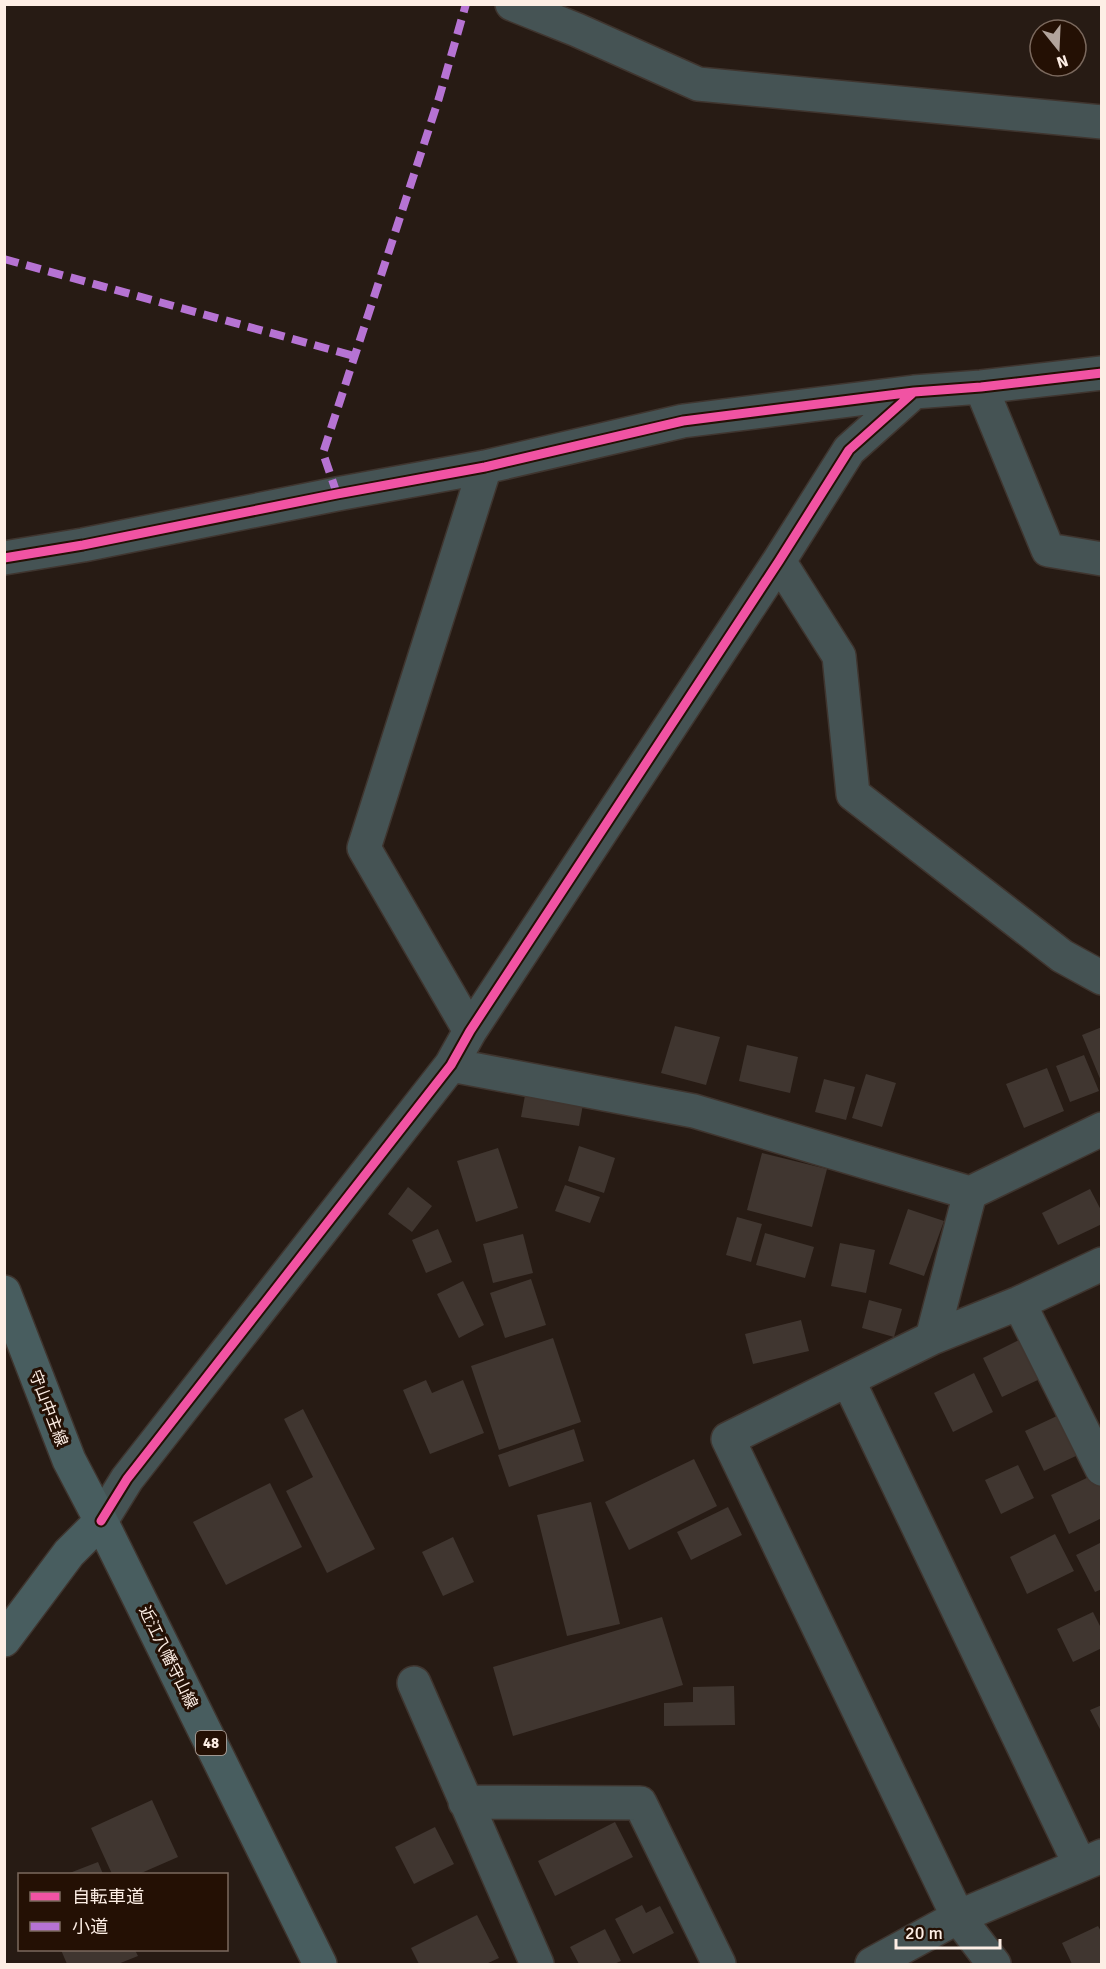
<svg xmlns="http://www.w3.org/2000/svg" width="1106" height="1969" viewBox="0 0 1106 1969" font-family="Signika,'Noto Sans JP',sans-serif">
	<style>
		.building { fill: #403630 }
		.lines { fill: none; stroke-linecap: round; stroke-linejoin: round }
		.minor-casing { stroke: #3f352f; stroke-width: 36 }
		.major-casing { stroke: #3f352f; stroke-width: 36 }
		.minor { stroke: #455354; stroke-width: 33 }
		.major { stroke: #485d5f; stroke-width: 33 }
		.quiet { stroke: #b673d3; stroke-width: 8; stroke-dasharray: 15 8; stroke-linecap: butt }
		.cycleway-casing { stroke: #241004; stroke-width: 13 }
		.cycleway { stroke: #f153a3; stroke-width: 9 }
		.labels { text-anchor: middle; stroke-width: 6; stroke-linejoin: round; paint-order: stroke }
		.shield { fill: #241004; stroke: #bcaba2; stroke-width: 1.5 }
		.shield-label { font-size: 15px; font-weight: bold; fill: #fdeee5 }
		.street-label { font-size: 16px; fill: #fdeee5; stroke: #241004 }
	</style>
	<rect width="100%" height="100%" fill="#271b14"/>
	<path class="building" d="M 675,1026 L 720,1037 L 706,1085 L 661,1073 Z
		M 1102,1027 L 1102,1081 L 1101,1081 L 1082,1035 Z
		M 747,1045 L 798,1057 L 790,1093 L 739,1081 Z
		M 1084,1055 L 1099,1091 L 1070,1102 L 1056,1066 Z
		M 1047,1068 L 1064,1111 L 1024,1128 L 1006,1084 Z
		M 866,1074 L 896,1083 L 882,1127 L 852,1118 Z
		M 824,1079 L 855,1087 L 846,1120 L 815,1112 Z
		M 526,1090 L 584,1099 L 579,1126 L 521,1117 Z
		M 579,1146 L 615,1158 L 604,1193 L 568,1181 Z
		M 498,1148 L 518,1208 L 476,1222 L 457,1161 Z
		M 762,1153 L 827,1169 L 812,1227 L 747,1210 Z
		M 565,1185 L 600,1197 L 590,1223 L 555,1211 Z
		M 408,1187 L 432,1206 L 412,1232 L 388,1214 Z
		M 1090,1189 L 1102,1212 L 1102,1224 L 1058,1245 L 1042,1213 Z
		M 908,1209 L 944,1221 L 924,1276 L 889,1264 Z
		M 737,1217 L 762,1224 L 751,1262 L 726,1255 Z
		M 438,1229 L 452,1262 L 426,1273 L 412,1240 Z
		M 765,1233 L 814,1247 L 805,1278 L 756,1265 Z
		M 523,1234 L 533,1273 L 493,1283 L 483,1244 Z
		M 840,1243 L 875,1250 L 866,1293 L 831,1286 Z
		M 531,1279 L 546,1325 L 505,1338 L 490,1293 Z
		M 463,1281 L 484,1325 L 459,1338 L 437,1294 Z
		M 869,1300 L 902,1309 L 894,1337 L 862,1328 Z
		M 801,1320 L 809,1351 L 753,1364 L 745,1334 Z
		M 553,1338 L 581,1422 L 499,1450 L 471,1366 Z
		M 1023,1338 L 1042,1378 L 1002,1397 L 983,1358 Z
		M 974,1373 L 993,1412 L 953,1432 L 934,1393 Z
		M 426,1380 L 432,1393 L 463,1380 L 484,1433 L 430,1454 L 403,1390 Z
		M 303,1409 L 375,1549 L 327,1573 L 286,1491 L 313,1477 L 284,1419 Z
		M 1059,1415 L 1078,1455 L 1044,1471 L 1025,1431 Z
		M 574,1429 L 584,1461 L 509,1487 L 498,1455 Z
		M 694,1459 L 717,1506 L 629,1550 L 605,1502 Z
		M 1018,1465 L 1034,1498 L 1001,1514 L 985,1480 Z
		M 1095,1474 L 1102,1487 L 1102,1518 L 1069,1534 L 1051,1495 Z
		M 270,1483 L 302,1547 L 226,1585 L 193,1522 Z
		M 591,1502 L 620,1624 L 567,1636 L 537,1515 Z
		M 728,1507 L 742,1535 L 691,1560 L 677,1532 Z
		M 1055,1534 L 1074,1571 L 1027,1594 L 1010,1557 Z
		M 453,1537 L 474,1582 L 443,1596 L 422,1552 Z
		M 1102,1542 L 1102,1589 L 1095,1592 L 1076,1555 Z
		M 1093,1612 L 1102,1630 L 1102,1648 L 1073,1662 L 1057,1629 Z
		M 662,1617 L 683,1685 L 513,1736 L 493,1667 Z
		M 734,1686 L 735,1725 L 664,1726 L 664,1703 L 693,1702 L 693,1687 Z
		M 1102,1705 L 1102,1733 L 1090,1710 Z
		M 152,1800 L 178,1857 L 139,1874 L 112,1874 L 91,1828 Z
		M 615,1822 L 633,1857 L 555,1896 L 538,1861 Z
		M 435,1827 L 454,1864 L 414,1884 L 395,1847 Z
		M 98,1862 L 103,1874 L 67,1874 Z
		M 642,1905 L 646,1913 L 660,1906 L 674,1933 L 633,1954 L 615,1919 Z
		M 477,1915 L 499,1958 L 486,1964 L 419,1964 L 411,1948 Z
		M 1098,1926 L 1102,1933 L 1102,1963 L 1098,1964 L 1072,1964 L 1062,1943 Z
		M 605,1929 L 621,1961 L 614,1964 L 579,1964 L 570,1947 Z
		M 61,1950 L 135,1950 L 138,1956 L 118,1964 L 67,1964 Z"/>
	<g class="lines">
		<defs>
			<path id="minor" d="M 512,4 L 577,30 L 698,84 L 1102,122
				M 981,387 L 1048,550 L 1102,559
				M 4,558 L 83,545 L 337,494 L 485,467 L 683,421 L 914,392 L 981,387 L 1102,373
				M 779,561 L 839,656 L 853,794 L 1062,956 L 1102,978
				M 470,1031 L 364,848 L 485,467
				M 451,1065 L 694,1111 L 970,1193 L 1102,1129
				M 970,1193 L 932,1338 L 728,1439 L 958,1917 L 994,1964
				M 1019,1303 L 1102,1469
				M 932,1338 L 1019,1303 L 1102,1264
				M 848,1380 L 1080,1865
				M 101,1521 L 127,1479 L 451,1065 L 470,1031 L 779,561 L 849,450 L 914,392
				M 414,1683 L 537,1964
				M 465,1802 L 640,1803 L 719,1964
				M 872,1964 L 958,1917 L 1102,1856"/>
			<path id="major" d="M 4,1292 L 69,1460 L 101,1521 L 320,1964
				M 4,1640 L 69,1553 L 101,1521"/>
		</defs>
		<use href="#minor" class="minor-casing"/>
		<use href="#major" class="major-casing"/>
		<use href="#minor" class="minor"/>
		<use href="#major" class="major"/>
		<path class="quiet" d="M 4,259 L 354,356
			M 337,494 L 323,453 L 439,98 L 466,4"/>
		<defs>
			<path id="cycleway" d="M 4,558 L 83,545 L 337,494 L 485,467 L 683,421 L 914,392 L 981,387 L 1102,373
				M 101,1521 L 127,1479 L 451,1065 L 470,1031 L 779,561 L 849,450 L 914,392"/>
		</defs>
		<use href="#cycleway" class="cycleway-casing"/>
		<use href="#cycleway" class="cycleway"/>
	</g>
	<g class="labels">
		<rect class="shield" x="196" y="1731" width="30" height="24" rx="4.5"/>
		<g class="shield-label">
			<text x="211" y="1748">48</text>
		</g>
		<g class="street-label">
			<text transform="translate(49 1408) rotate(69)" y="6">守山中主線</text>
			<text transform="translate(169 1657) rotate(64)" y="6">近江八幡守山線</text>
		</g>
	</g>
	<rect width="1106" height="1969" fill="none" stroke="#fdeee5" stroke-width="12"/>
	<rect x="18" y="1873" width="210" height="78" fill="#241004" stroke="#7b695e" stroke-width="1.5"/>
	<rect x="30" y="1892" width="30" height="9" fill="#f153a3" stroke="#7b695e" stroke-width="1.5"/>
	<text x="72" y="1903" font-size="18" fill="#fdeee5">自転車道</text>
	<rect x="30" y="1922" width="30" height="9" fill="#b673d3" stroke="#7b695e" stroke-width="1.5"/>
	<text x="72" y="1933" font-size="18" fill="#fdeee5">小道</text>
	<g transform="translate(1058 48) rotate(162)"><circle r="28" fill="#241004" stroke="#7b695e" stroke-width="1.5"/>
	<path d="M0-4.5L10 22L0 15L-10 22Z" fill="#b2a49c"/>
	<text y="-9" font-size="16" font-weight="bold" text-anchor="middle" fill="#fdeee5">N</text>
	</g>
	<path d="M896 1939v9h104v-9" fill="none" stroke="#fdeee5" stroke-width="3"/>
	<text x="905" y="1939" font-size="18" fill="#fdeee5" stroke="#241004" stroke-width="4.5" paint-order="stroke">20 m</text>
</svg>
